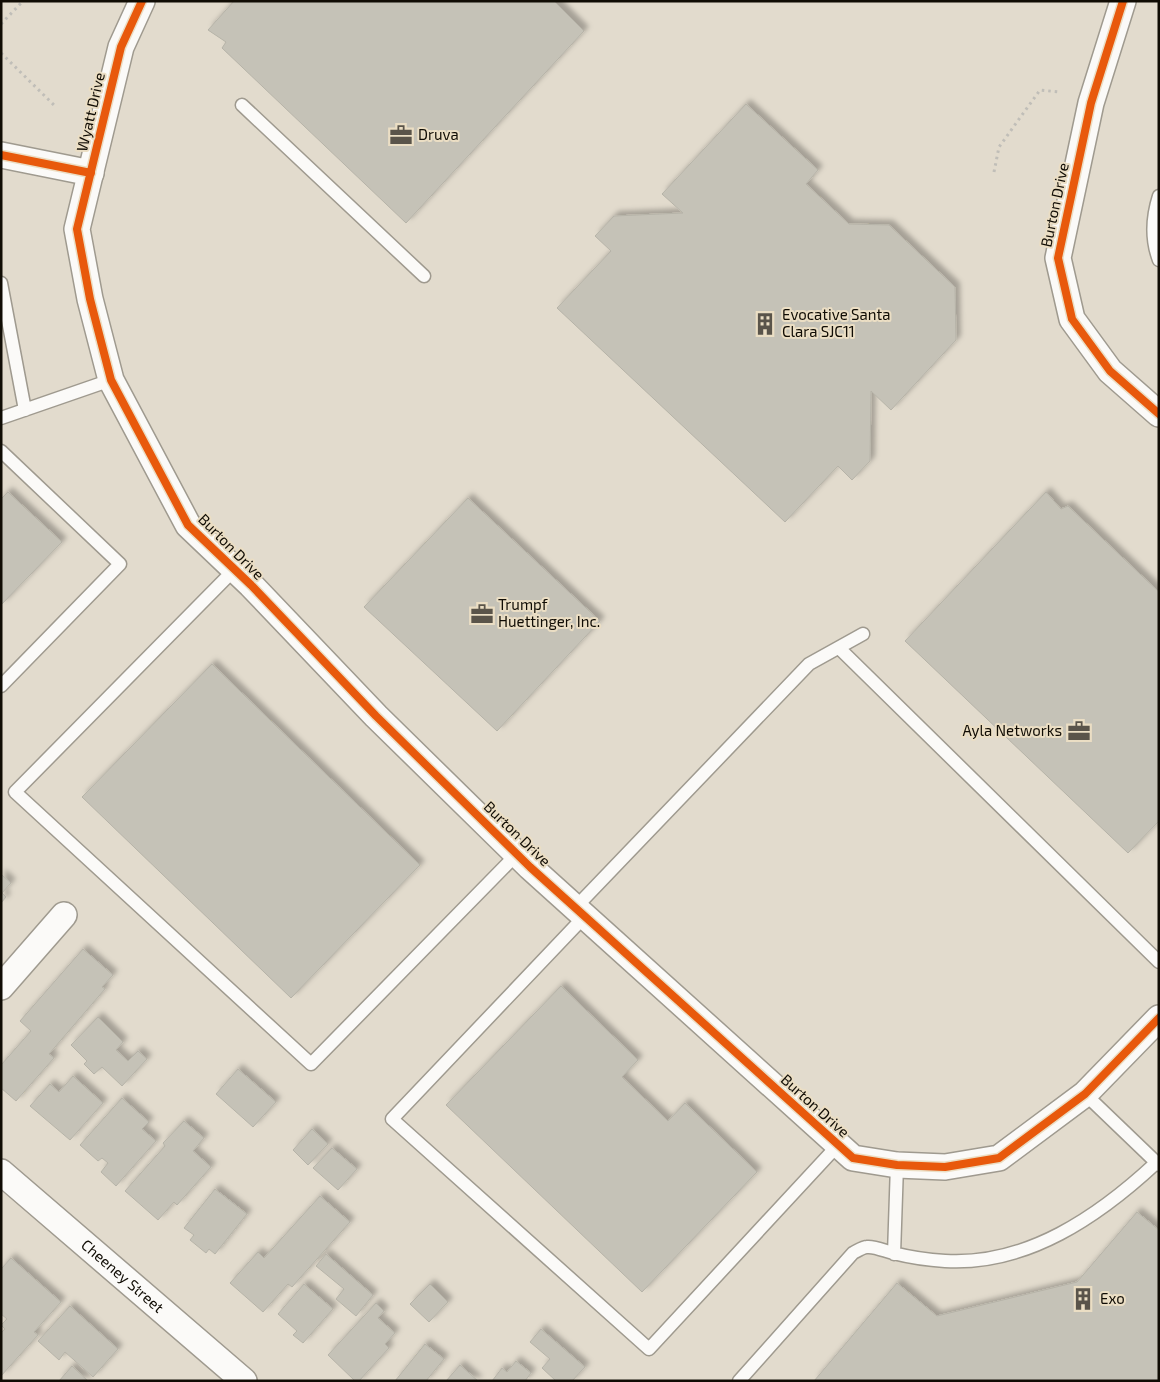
<svg xmlns="http://www.w3.org/2000/svg" width="1160" height="1382" viewBox="0 0 1160 1382" font-family="'Exo 2',sans-serif">
	<style>
		.building { fill: #c5c2b7; stroke: #b6b3a8; filter: url(#shadow) }
		.lines { fill: none; stroke-linecap: round; stroke-linejoin: round }
		.lane-casing { stroke: #9f9a8f; stroke-width: 15 }
		.street-casing { stroke: #9f9a8f; stroke-width: 28 }
		.path { stroke: #c0beb8; stroke-width: 3; stroke-dasharray: 2.5 4; stroke-linecap: butt }
		.lane { stroke: #fbfaf8; stroke-width: 12 }
		.street { stroke: #fbfaf8; stroke-width: 25 }
		.cycleway-casing { stroke: #ebdec4; stroke-width: 11 }
		.cycleway { stroke: #e8590c; stroke-width: 8 }
		.labels { text-anchor: middle; stroke-width: 4; stroke-linejoin: round; paint-order: stroke }
		.street-label { font-size: 15px; fill: #100c04; stroke: #ebdec4 }
		.poi-label { font-size: 15px; fill: #100c04; stroke: #ebdec4; text-anchor: start }
	</style>
	<defs>
		<filter id="shadow"><feDropShadow dx="4.5" dy="-4.5" stdDeviation="2.5" flood-color="#0004"/></filter>
	</defs>
	<rect width="100%" height="100%" fill="#e2dbcd"/>
	<path class="building" d="M 234,1 L 554,1 L 584,31 L 406,223 L 222,48 L 226,42 L 208,30 Z
		M 746,104 L 818,170 L 806,184 L 849,224 L 889,225 L 955,287 L 956,340 L 891,410 L 871,391 L 870,461 L 852,480 L 838,466 L 785,522 L 557,308 L 611,251 L 595,236 L 614,216 L 683,213 L 662,194 Z
		M 8,492 L 62,542 L 1,605 L 1,499 Z
		M 1046,492 L 1061,509 L 1068,506 L 1159,592 L 1159,821 L 1128,853 L 905,641 Z
		M 468,498 L 600,621 L 497,731 L 364,607 Z
		M 212,664 L 420,865 L 291,998 L 82,797 Z
		M 1,874 L 11,883 L 2,893 L 6,897 L 1,903 Z
		M 83,949 L 113,975 L 102,987 L 105,989 L 49,1054 L 54,1058 L 16,1101 L 1,1088 L 1,1065 L 31,1031 L 20,1021 Z
		M 561,986 L 638,1060 L 622,1077 L 668,1121 L 685,1103 L 757,1172 L 642,1292 L 446,1105 Z
		M 98,1017 L 123,1042 L 116,1050 L 128,1061 L 138,1051 L 147,1059 L 122,1086 L 102,1067 L 94,1074 L 84,1064 L 87,1061 L 71,1045 Z
		M 238,1069 L 276,1102 L 253,1127 L 216,1094 Z
		M 73,1076 L 103,1103 L 70,1140 L 30,1106 L 50,1084 L 59,1092 Z
		M 122,1098 L 149,1122 L 142,1129 L 156,1141 L 116,1186 L 101,1172 L 108,1163 L 102,1158 L 98,1161 L 80,1145 Z
		M 184,1121 L 204,1138 L 193,1151 L 211,1167 L 177,1205 L 174,1202 L 158,1220 L 125,1191 L 165,1146 L 163,1143 Z
		M 312,1129 L 328,1144 L 308,1165 L 293,1150 Z
		M 332,1148 L 357,1169 L 338,1190 L 313,1168 Z
		M 215,1189 L 247,1214 L 215,1254 L 209,1249 L 206,1253 L 190,1240 L 194,1235 L 184,1228 Z
		M 320,1196 L 350,1222 L 292,1287 L 288,1284 L 263,1312 L 230,1283 L 258,1252 L 264,1258 Z
		M 1137,1212 L 1159,1230 L 1159,1381 L 814,1381 L 897,1283 L 937,1316 L 1077,1282 Z
		M 326,1254 L 373,1295 L 356,1316 L 336,1299 L 344,1289 L 316,1266 Z
		M 11,1258 L 61,1302 L 34,1332 L 38,1335 L 1,1376 L 1,1333 L 5,1329 L 1,1325 L 7,1319 L 1,1314 L 1,1269 Z
		M 304,1284 L 333,1309 L 303,1343 L 293,1335 L 297,1331 L 278,1314 Z
		M 430,1284 L 448,1302 L 429,1322 L 410,1304 Z
		M 376,1303 L 384,1311 L 378,1318 L 395,1333 L 385,1344 L 389,1348 L 359,1381 L 355,1381 L 328,1355 Z
		M 70,1306 L 118,1349 L 93,1377 L 65,1352 L 59,1360 L 38,1341 Z
		M 541,1329 L 585,1367 L 572,1381 L 556,1381 L 542,1368 L 550,1359 L 530,1342 Z
		M 425,1344 L 444,1359 L 426,1381 L 395,1381 Z
		M 516,1361 L 531,1373 L 525,1381 L 492,1381 L 502,1368 L 507,1372 Z
		M 460,1365 L 478,1381 L 446,1381 Z
		M 72,1366 L 88,1381 L 59,1381 Z"/>
	<g class="lines">
		<defs>
			<path id="lane" d="M 242,105 L 424,276
				M 1159,196 C 1152,218 1151,239 1159,260
				M 1,283 L 25,410
				M 1,418 L 111,380
				M 1,451 L 120,564 L 1,686
				M 235,569 L 15,792 L 311,1064 L 518,853
				M 839,648 L 1159,962
				M 575,908 L 809,664 L 863,634
				M 584,917 L 392,1119 L 649,1349 L 838,1145
				M 1085,1094 L 1159,1165
				M 894,1254 L 897,1165
				M 739,1381 L 853,1253 C 857,1251 863,1247 867,1247 C 874,1246 885,1251 893,1253 C 909,1257 928,1260 945,1261 C 1027,1266 1099,1216 1156,1163"/>
			<g id="street">
				<path d="M 142,1 L 121,47 L 77,229 L 90,299 L 111,380 L 188,525 L 251,585 L 376,716 L 530,867 L 853,1158 L 897,1165 L 945,1167 L 999,1158 L 1085,1094 L 1159,1018"/>
				<path d="M 1123,1 L 1091,103 L 1058,258 L 1072,319 L 1110,371 L 1159,414"/>
				<path d="M 1,155 L 91,173"/>
				<path d="M 1,987 L 64,915"/>
				<path id="s1" d="M 1,1172 L 244,1381"/>
			</g>
		</defs>
		<use href="#lane" class="lane-casing"/>
		<use href="#street" class="street-casing"/>
		<path class="path" d="M 1,24 L 23,1
			M 1,53 L 55,106
			M 994,172 L 999,147 L 1040,90 L 1059,92"/>
		<use href="#lane" class="lane"/>
		<use href="#street" class="street"/>
		<defs>
			<path id="cycleway" d="M 142,1 L 121,47 L 77,229 L 90,299 L 111,380 L 188,525 L 251,585 L 376,716 L 530,867 L 853,1158 L 897,1165 L 945,1167 L 999,1158 L 1085,1094 L 1159,1018
				M 1123,1 L 1091,103 L 1058,258 L 1072,319 L 1110,371 L 1159,414
				M 1,155 L 91,173"/>
		</defs>
		<use href="#cycleway" class="cycleway-casing"/>
		<use href="#cycleway" class="cycleway"/>
	</g>
	<defs>
		<symbol id="office-bare" viewBox="-9 -9 18 18"><path d="M-6-3h4V-5.5h4V-3h4V5H-6ZM-1-4.5V-3h2v-1.5ZM-6 0V1H6V0Z" fill="#5a544a" stroke="#ebdec4" stroke-width="2.5" paint-order="stroke"/></symbol>
		<symbol id="building-bare" viewBox="-9 -9 18 18"><path d="M-4-6H4V6H1V3H-1V6H-4ZM-2.5-4.3h1.7v1.8h-1.7ZM.8-4.3h1.7v1.8H.8ZM-2.5-1h1.7V.8h-1.7ZM.8-1h1.7V.8H.8Z" fill="#5a544a" stroke="#ebdec4" stroke-width="2.5" paint-order="stroke"/></symbol>
	</defs>
	<g fill-rule="evenodd">
		<use href="#office-bare" x="385" y="119" width="32" height="32"/>
		<use href="#building-bare" x="749" y="308" width="32" height="32"/>
		<use href="#office-bare" x="466" y="598" width="32" height="32"/>
		<use href="#office-bare" x="1063" y="715" width="32" height="32"/>
		<use href="#building-bare" x="1067" y="1283" width="32" height="32"/>
	</g>
	<g class="labels">
		<g class="street-label">
			<text transform="translate(91 112) rotate(-77)" y="5">Wyatt Drive</text>
			<text transform="translate(1055 205) rotate(-78)" y="5">Burton Drive</text>
			<text transform="translate(231 547) rotate(45)" y="5">Burton Drive</text>
			<text transform="translate(517 834) rotate(44)" y="5">Burton Drive</text>
			<text transform="translate(815 1106) rotate(42)" y="5">Burton Drive</text>
			<text dy="5" stroke="none"><textPath href="#s1" startOffset="160">Cheeney Street</textPath></text>
		</g>
		<g class="poi-label">
			<text x="418" y="140">Druva</text>
			<text x="782" y="320">Evocative Santa<tspan x="782" dy="17">Clara SJC11</tspan></text>
			<text x="498" y="610">Trumpf<tspan x="498" dy="17">Huettinger, Inc.</tspan></text>
			<text x="1062" y="736" text-anchor="end">Ayla Networks</text>
			<text x="1100" y="1304">Exo</text>
		</g>
	</g>
	<rect width="1160" height="1382" fill="none" stroke="#100c04" stroke-width="5"/>
</svg>
